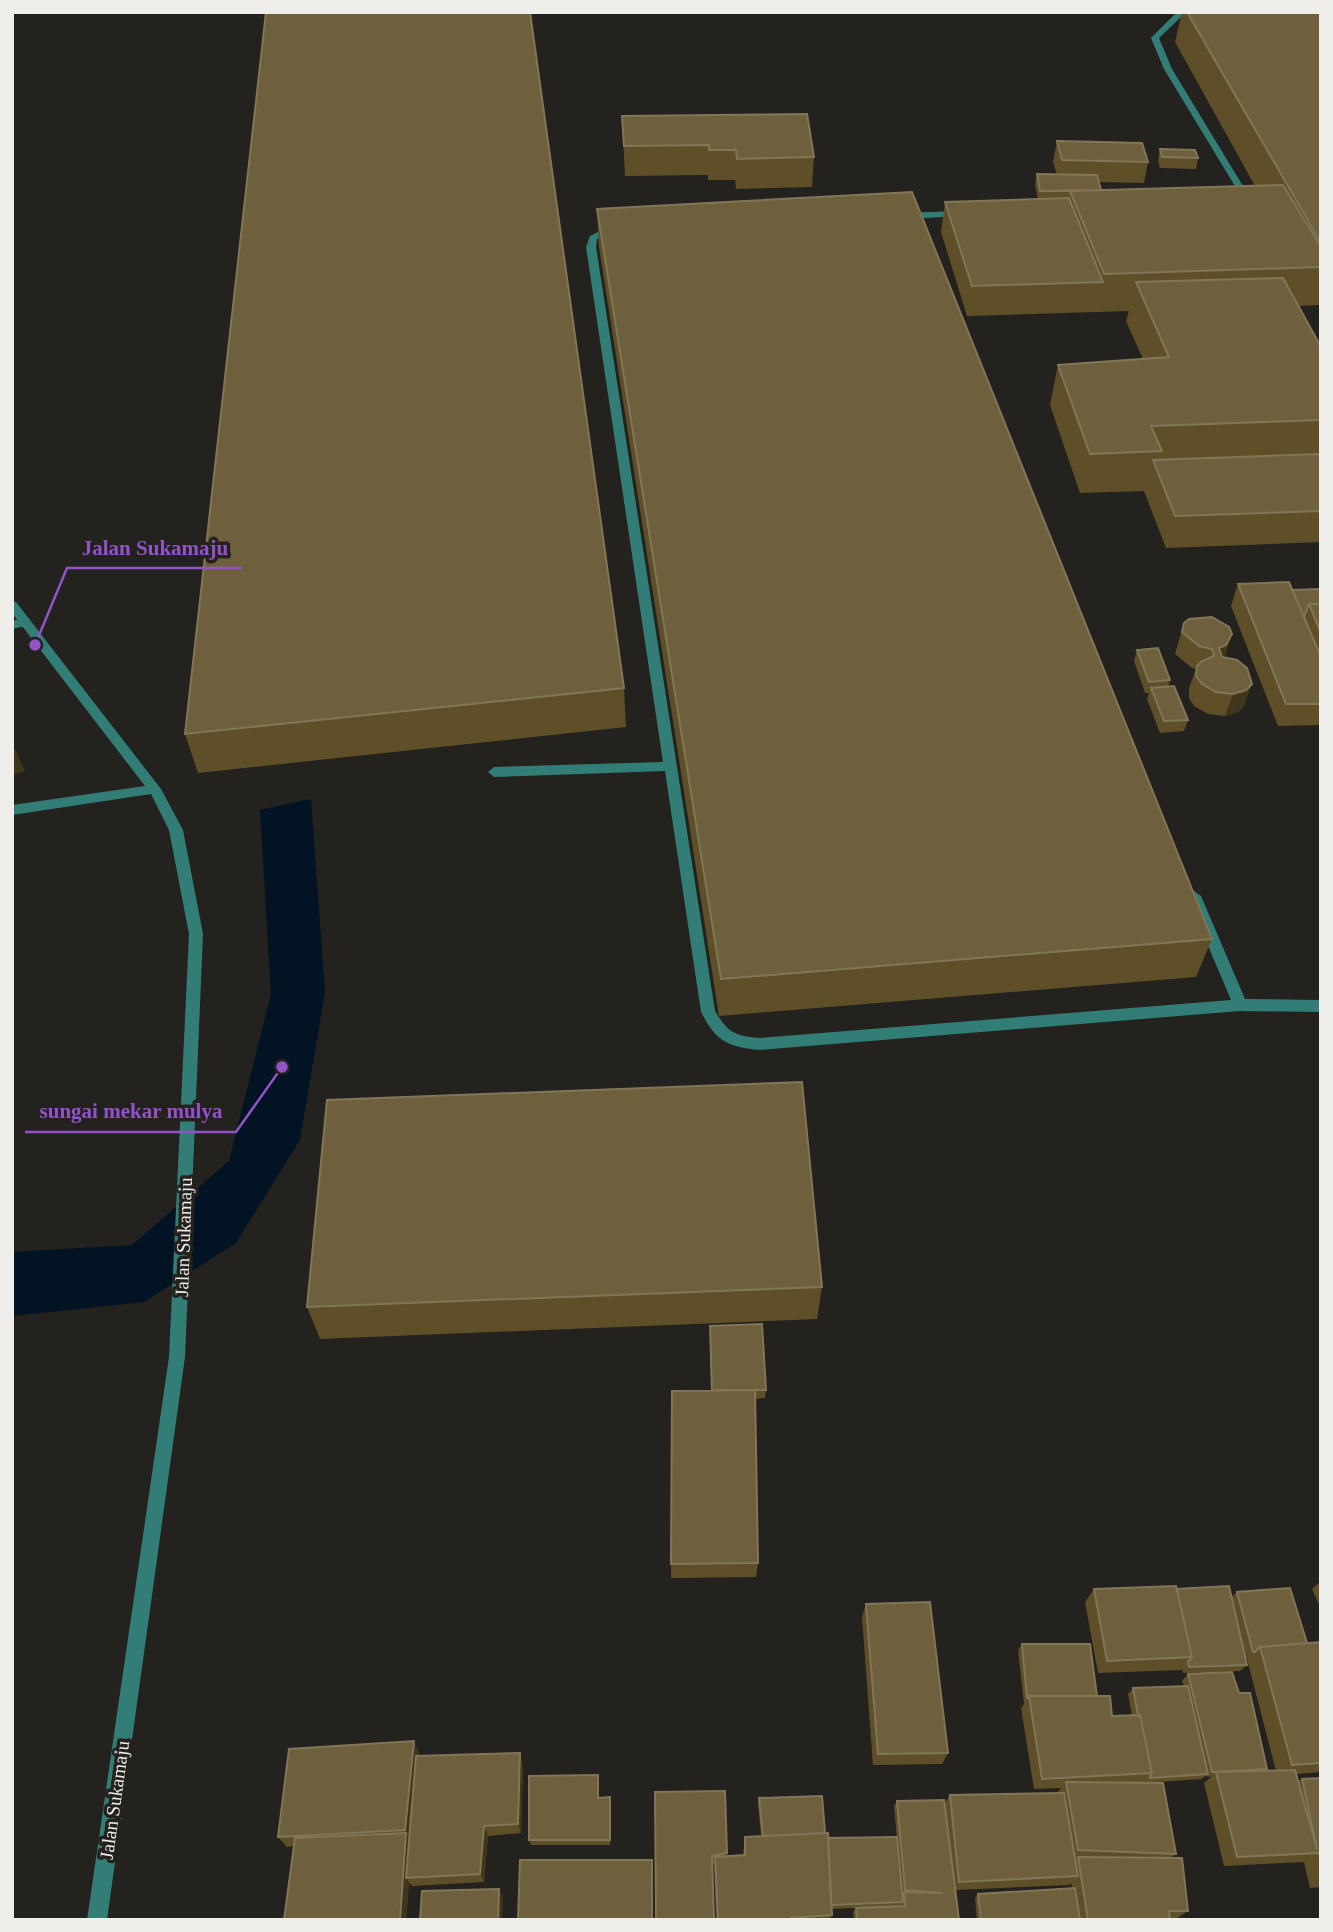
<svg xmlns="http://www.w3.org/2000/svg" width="1333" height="1932" viewBox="0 0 1333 1932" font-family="Georgia,serif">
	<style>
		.water { fill: #021323 }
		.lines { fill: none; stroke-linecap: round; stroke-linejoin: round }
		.lane { fill: #327e77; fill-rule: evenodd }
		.street { fill: #327e77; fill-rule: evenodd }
		.wall { fill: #5e4f28 }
		.shaded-wall { fill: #40361b }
		.building { fill: #6e603d; stroke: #827658; stroke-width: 2 }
		.labels { text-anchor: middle; stroke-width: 7; stroke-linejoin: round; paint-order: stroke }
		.street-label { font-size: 19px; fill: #efeeeb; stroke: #24221e }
		.leader { fill: none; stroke: #9253c8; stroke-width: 2.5 }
		.callout-dot { fill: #9253c8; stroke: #24221e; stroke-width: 2.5 }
		.callout-label { font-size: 21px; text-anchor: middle; font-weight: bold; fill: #9253c8; stroke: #24221e; stroke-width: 7; stroke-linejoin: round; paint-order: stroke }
	</style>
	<rect width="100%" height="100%" fill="#24221e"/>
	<path class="water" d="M 311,799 L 325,992 L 300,1140 L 236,1243 L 144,1302 L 12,1316 L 12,1252 L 132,1245 L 229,1161 L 271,994 L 260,810 Z"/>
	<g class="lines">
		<path class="lane" d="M 1176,13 L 1200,13 L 1204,15 L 1200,17 L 1181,17 L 1159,38 L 1172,69 L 1252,201 L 1251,203 L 1244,201 L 1164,69 L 1151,38 Z
			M 960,211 L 963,212 L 963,216 L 903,219 L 899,216 L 903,213 Z
			M 614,224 L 617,225 L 617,229 L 597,239 L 596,247 L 715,1011 C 728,1033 735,1036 760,1038 L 1231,1000 L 1187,896 L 1194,891 L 1201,896 L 1245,999 L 1321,1000 L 1321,1012 L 1240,1011 L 760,1050 C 727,1047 716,1041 701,1012 L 665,771 L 494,777 L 488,772 L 494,767 L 663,762 L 586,247 L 590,236 Z
			M 26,618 L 30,619 L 30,625 L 12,629 L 12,621 Z"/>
		<path class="street" d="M 12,601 L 16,602 L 161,789 L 183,830 L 203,934 L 185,1357 L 107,1920 L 87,1920 L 169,1357 L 189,934 L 169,830 L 151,794 L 12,815 L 12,805 L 145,786 L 12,613 Z"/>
	</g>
	<path class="wall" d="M 1182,12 L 1321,12 L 1321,305 L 1320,304 L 1320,305 L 1298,306 L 1321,348 L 1321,542 L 1166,548 L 1144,491 L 1080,493 L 1050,405 L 1058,365 L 1143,359 L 1126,321 L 1129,311 L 967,316 L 941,232 L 945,202 L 1038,199 L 1035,185 L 1037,174 L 1057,175 L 1053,162 L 1057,141 L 1148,162 L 1144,183 L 1099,182 L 1101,190 L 1255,186 L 1175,42 Z
		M 622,116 L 814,157 L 812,187 L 736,189 L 735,180 L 708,180 L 708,175 L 625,176 Z
		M 1160,149 L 1198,158 L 1196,169 L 1160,168 L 1158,160 Z
		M 597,209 L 1212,939 L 1196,977 L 719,1016 L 599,247 Z
		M 1238,584 L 1292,590 L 1321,591 L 1321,725 L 1278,726 L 1231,606 Z
		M 1184,623 L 1224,657 L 1244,706 L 1238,712 L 1225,716 L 1208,714 L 1194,706 L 1189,698 L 1189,688 L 1196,669 L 1192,668 L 1175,654 Z
		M 1137,650 L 1170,680 L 1168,687 L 1188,720 L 1184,731 L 1160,733 L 1147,699 L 1149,693 L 1145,693 L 1134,661 Z
		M 624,688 L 626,727 L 198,773 L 185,734 Z
		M 822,1287 L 817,1319 L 320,1339 L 307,1307 Z
		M 710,1326 L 766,1390 L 765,1398 L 755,1399 L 758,1563 L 756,1577 L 671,1578 L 672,1391 L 711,1391 Z
		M 1321,1581 L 1321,1609 L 1312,1589 Z
		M 1094,1589 L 1177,1589 L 1231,1598 L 1237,1592 L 1307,1643 L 1321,1642 L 1321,1772 L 1296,1774 L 1298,1781 L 1302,1779 L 1321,1778 L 1321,1887 L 1310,1888 L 1304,1862 L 1224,1866 L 1204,1783 L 1211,1777 L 1205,1776 L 1202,1779 L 1157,1782 L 1176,1854 L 1170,1858 L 1188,1911 L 1176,1919 L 1170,1919 L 1170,1920 L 977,1920 L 975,1898 L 978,1894 L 1072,1888 L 1071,1883 L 1069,1885 L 956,1890 L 959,1920 L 854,1920 L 853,1912 L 856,1908 L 831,1909 L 832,1915 L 829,1920 L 716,1920 L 714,1864 L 713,1864 L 655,1792 L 727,1853 L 727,1857 L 743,1855 L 745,1837 L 761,1836 L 758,1803 L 759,1798 L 825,1833 L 828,1838 L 897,1840 L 894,1806 L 897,1801 L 944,1804 L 950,1795 L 1057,1793 L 1061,1788 L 1034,1789 L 1021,1708 L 1024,1704 L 1018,1650 L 1022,1644 L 1097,1696 L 1112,1716 L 1132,1716 L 1128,1694 L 1133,1688 L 1184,1686 L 1182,1681 L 1188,1674 L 1239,1693 L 1267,1769 L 1265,1771 L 1276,1771 L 1247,1659 L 1248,1658 L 1246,1658 L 1238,1627 L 1247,1665 L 1240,1671 L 1183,1673 L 1182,1669 L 1181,1670 L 1098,1673 L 1085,1602 Z
		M 866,1604 L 948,1753 L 942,1764 L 873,1765 L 862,1617 Z
		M 419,1752 L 419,1756 L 523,1764 L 521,1833 L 488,1836 L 484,1882 L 412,1886 L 409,1882 L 406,1920 L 284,1920 L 294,1846 L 287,1847 L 278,1837 Z
		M 599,1780 L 598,1798 L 611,1802 L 610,1845 L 531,1845 L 529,1840 Z"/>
	<path class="shaded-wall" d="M 1232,634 L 1225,656 L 1219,667 L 1219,648 Z
		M 1252,684 L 1244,706 L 1238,712 L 1225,716 L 1233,694 Z
		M 15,749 L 25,771 L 12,775 L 12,750 Z
		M 414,1741 L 419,1752 L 411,1840 L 405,1830 Z
		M 520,1753 L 523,1764 L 521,1833 L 518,1824 Z
		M 484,1826 L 488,1836 L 484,1882 L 480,1874 Z
		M 406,1833 L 412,1842 L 406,1878 L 409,1882 L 406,1920 L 400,1920 Z
		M 499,1889 L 503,1897 L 502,1920 L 498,1920 Z"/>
	<path class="building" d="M 266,12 L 530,12 L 624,688 L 185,734 Z
		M 1187,12 L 1321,12 L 1321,243 Z
		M 807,114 L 814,157 L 737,159 L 736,150 L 709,150 L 709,145 L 624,146 L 622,116 Z
		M 1057,141 L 1142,143 L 1148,162 L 1062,160 Z
		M 1160,149 L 1195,150 L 1198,158 L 1162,157 Z
		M 1037,174 L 1097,175 L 1101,190 L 1040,191 Z
		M 1283,185 L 1321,247 L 1321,267 L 1104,274 L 1070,191 Z
		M 912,192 L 1212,939 L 721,979 L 597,209 Z
		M 1069,198 L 1103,282 L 972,286 L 945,202 Z
		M 1283,278 L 1321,347 L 1321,420 L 1151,426 L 1162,451 L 1090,454 L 1058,365 L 1169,357 L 1136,282 Z
		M 1321,454 L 1321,511 L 1175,516 L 1153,460 Z
		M 1289,582 L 1321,657 L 1321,704 L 1286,704 L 1238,584 Z
		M 1320,589 L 1321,591 L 1321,604 L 1309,604 L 1304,617 L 1292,590 Z
		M 1309,604 L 1321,604 L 1321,633 Z
		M 1212,617 L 1229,627 L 1232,634 L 1226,645 L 1219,648 L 1222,657 L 1237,660 L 1247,668 L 1252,684 L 1246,690 L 1233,694 L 1216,692 L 1202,684 L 1196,676 L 1197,666 L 1202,661 L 1214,656 L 1212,649 L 1199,646 L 1182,632 L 1184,623 L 1189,619 Z
		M 1158,648 L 1170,680 L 1149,682 L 1137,650 Z
		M 1174,686 L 1188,720 L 1164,721 L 1151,688 Z
		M 802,1082 L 822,1287 L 307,1307 L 327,1100 Z
		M 762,1324 L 766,1390 L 712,1390 L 710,1326 Z
		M 755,1390 L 758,1563 L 671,1564 L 672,1391 Z
		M 1176,1586 L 1192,1657 L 1107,1661 L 1094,1589 Z
		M 1229,1586 L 1247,1665 L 1189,1667 L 1188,1662 L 1192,1657 L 1177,1589 Z
		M 1290,1588 L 1307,1643 L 1260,1647 L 1255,1652 L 1253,1652 L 1237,1592 Z
		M 930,1602 L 948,1753 L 878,1754 L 866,1604 Z
		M 1321,1642 L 1321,1763 L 1292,1765 L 1260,1647 Z
		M 1022,1644 L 1090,1644 L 1097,1696 L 1029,1696 L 1029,1698 L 1027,1698 Z
		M 1232,1672 L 1239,1693 L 1250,1693 L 1267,1769 L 1212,1772 L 1188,1674 Z
		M 1188,1686 L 1208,1774 L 1150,1778 L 1150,1776 L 1152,1773 L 1140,1715 L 1138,1716 L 1133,1688 Z
		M 1029,1696 L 1110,1696 L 1112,1716 L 1140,1715 L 1152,1773 L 1042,1779 Z
		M 414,1741 L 405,1830 L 278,1837 L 289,1749 Z
		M 520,1753 L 518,1824 L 484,1826 L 480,1874 L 406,1878 L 416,1756 Z
		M 1295,1770 L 1317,1849 L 1302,1779 L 1321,1778 L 1321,1861 L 1319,1853 L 1237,1857 L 1216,1772 Z
		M 598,1775 L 598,1798 L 610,1797 L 610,1840 L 529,1840 L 529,1776 Z
		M 1066,1782 L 1163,1783 L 1176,1854 L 1078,1850 Z
		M 725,1791 L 727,1853 L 712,1856 L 714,1920 L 656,1920 L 655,1792 Z
		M 1064,1793 L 1078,1876 L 959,1882 L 950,1795 Z
		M 822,1796 L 825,1833 L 763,1836 L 759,1798 Z
		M 944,1800 L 959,1920 L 857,1920 L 856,1908 L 905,1906 L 904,1892 L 942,1893 L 905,1890 L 897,1801 Z
		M 406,1833 L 400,1920 L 284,1920 L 295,1838 Z
		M 828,1833 L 832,1915 L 790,1918 L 790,1920 L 718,1920 L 715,1857 L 745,1855 L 745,1837 Z
		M 897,1837 L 903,1902 L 831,1905 L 828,1838 Z
		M 1078,1857 L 1182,1858 L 1188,1911 L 1169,1911 L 1170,1920 L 1088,1920 Z
		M 520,1860 L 652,1860 L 652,1920 L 518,1920 Z
		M 1075,1888 L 1080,1920 L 981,1920 L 978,1894 Z
		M 499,1889 L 498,1920 L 420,1920 L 422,1891 Z"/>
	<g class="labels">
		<g class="street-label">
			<text transform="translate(183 1237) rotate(-88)" y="7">Jalan Sukamaju</text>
			<text transform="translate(114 1800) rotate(-82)" y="7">Jalan Sukamaju</text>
		</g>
	</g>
	<path class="leader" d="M35 645L67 568H242M282 1067L236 1132H25"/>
	<g class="callout-dot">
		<circle cx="35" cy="645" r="7"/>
		<circle cx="282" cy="1067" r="7"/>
	</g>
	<g class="callout-label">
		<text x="155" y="555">Jalan Sukamaju</text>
		<text x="131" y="1118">sungai mekar mulya</text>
	</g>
	<rect width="1333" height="1932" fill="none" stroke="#efeeeb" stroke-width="28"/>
</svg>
